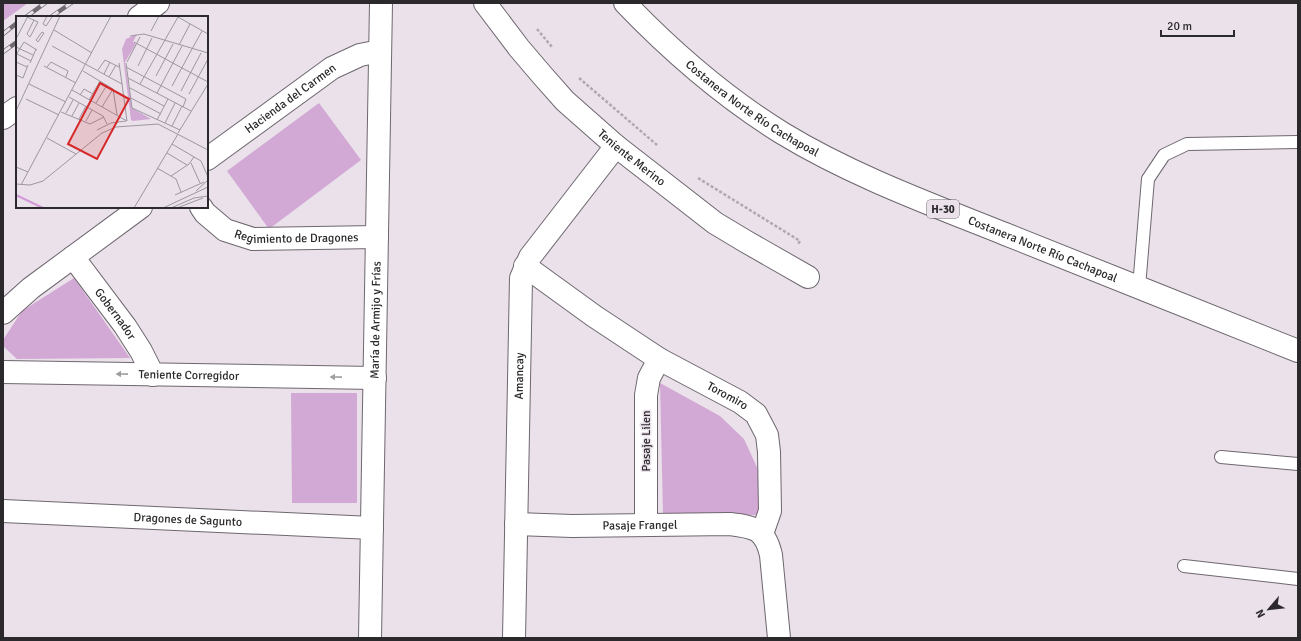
<svg xmlns="http://www.w3.org/2000/svg" width="1301" height="641" viewBox="0 0 1301 641" font-family="Signika,sans-serif">
	<style>
		.green { fill: #d2a8d4 }
		.lines { fill: none; stroke-linecap: round; stroke-linejoin: round }
		.service-casing { stroke: #6e676f; stroke-width: 14 }
		.minor-casing { stroke: #6e676f; stroke-width: 24 }
		.primary-casing { stroke: #6e676f; stroke-width: 24 }
		.path { stroke: #afa8af; stroke-width: 2.5; stroke-dasharray: 3 2; stroke-linecap: butt }
		.service { stroke: #fff; stroke-width: 12 }
		.minor { stroke: #fff; stroke-width: 22 }
		.primary { stroke: #fff; stroke-width: 22 }
		.rail-casing { stroke: #706b70; stroke-width: 4.5 }
		.rail { stroke: #eae1ea; stroke-width: 3; stroke-dasharray: 9; stroke-linecap: butt }
		.oneway { fill: #a09fa0 }
		.labels { text-anchor: middle; stroke-width: 3; stroke-linejoin: round; paint-order: stroke }
		.shield { fill: #eae1ea; stroke: #656065; stroke-width: 1 }
		.shield-label { font-size: 11px; font-weight: bold; fill: #2c292c }
		.street-label { font-size: 12px; fill: #2c292c; stroke: #eae1ea }
		.inset-river { fill: none; stroke: #d399d7; stroke-width: 2 }
		.inset-road { fill: none; stroke: #9e979e; stroke-width: 1 }
		.view { fill: #d62828; fill-opacity: 0.15; stroke: #d62828; stroke-width: 2 }
		.inset-edge { fill: none; stroke: #2c292c; stroke-width: 2 }
	</style>
	<rect width="100%" height="100%" fill="#eae1ea"/>
	<path class="green" d="M 3,3 L 28,3 L 3,21 Z
		M 319,103 L 361,160 L 269,229 L 227,171 Z
		M 74,278 L 130,358 L 17,359 L 3,346 L 3,340 L 22,311 Z
		M 660,383 L 720,416 L 744,439 L 760,474 L 761,515 L 663,514 Z
		M 291,393 L 357,393 L 357,503 L 292,503 Z"/>
	<g class="lines">
		<defs>
			<path id="service" d="M 1139,287 L 1148,179 L 1164,155 L 1187,144 L 1298,142
				M 1221,457 L 1298,464
				M 1184,566 L 1298,579"/>
			<g id="minor">
				<path id="s1" d="M 485,3 L 519,48 L 542,75 L 565,101 L 616,146 L 715,223 L 745,241 L 808,277"/>
				<path d="M 139,17 L 158,3"/>
				<path d="M 3,118 L 17,108"/>
				<path id="s2" d="M 207,159 L 332,68 L 360,55 L 380,51"/>
				<path id="s3" d="M 201,207 L 205,213 L 225,230 L 253,239 L 377,237"/>
				<path id="s4" d="M 73,257 L 125,326 L 141,351 L 153,375"/>
				<path id="s5" d="M 525,266 L 594,316 L 659,359 L 740,402 L 756,414 L 767,435 L 769,452 L 770,511 L 762,534"/>
				<path d="M 3,313 L 31,288 L 141,207"/>
				<path id="s6" d="M 3,372 L 375,378"/>
				<path id="s7" d="M 3,511 L 372,528"/>
				<path id="s8" d="M 516,524 L 572,526 L 730,524 C 755,527 765,529 771,555 L 779,638"/>
				<path d="M 646,525 L 646,395 L 649,378 L 659,359"/>
				<path id="s9" d="M 370,638 L 381,3"/>
				<path id="s10" d="M 514,638 L 521,278 L 530,257 L 616,146"/>
			</g>
			<g id="primary">
				<path id="s11" d="M 625,3 C 672,52 724,97 782,133 C 851,175 930,204 1005,234 C 1103,273 1200,312 1298,351"/>
			</g>
		</defs>
		<use href="#service" class="service-casing"/>
		<use href="#minor" class="minor-casing"/>
		<use href="#primary" class="primary-casing"/>
		<path class="path" d="M 537,29 L 552,47
			M 579,78 L 657,145
			M 698,178 L 800,241 L 798,244"/>
		<use href="#service" class="service"/>
		<use href="#minor" class="minor"/>
		<use href="#primary" class="primary"/>
		<defs>
			<path id="rail" d="M 26,17 L 45,3
				M 51,17 L 71,3
				M 3,34 L 17,23
				M 3,52 L 17,42"/>
		</defs>
		<use href="#rail" class="rail-casing"/>
		<use href="#rail" class="rail"/>
	</g>
	<defs><path id="oneway-solid" d="M-6-.8H1V-3.2L6.5 0L1 3.2V.8H-6Z"/></defs>
	<g class="oneway">
		<use href="#oneway-solid" transform="translate(122 374) rotate(-179)"/>
		<use href="#oneway-solid" transform="translate(336 377) rotate(-179)"/>
	</g>
	<g class="labels">
		<rect class="shield" x="927" y="200" width="32" height="18" rx="3"/>
		<g class="shield-label">
			<text x="943" y="213">H-30</text>
		</g>
		<g class="street-label">
			<text dy="4" stroke="none"><textPath href="#s2" startOffset="103">Hacienda del Carmen</textPath></text>
			<text dy="4" stroke="none"><textPath href="#s11" startOffset="166">Costanera Norte Río Cachapoal</textPath></text>
			<text dy="4" stroke="none"><textPath href="#s1" startOffset="214">Teniente Merino</textPath></text>
			<text dy="4" stroke="none"><textPath href="#s3" startOffset="106">Regimiento de Dragones</textPath></text>
			<text dy="4" stroke="none"><textPath href="#s11" startOffset="490">Costanera Norte Río Cachapoal</textPath></text>
			<text dy="4" stroke="none"><textPath href="#s4" startOffset="71">Gobernador</textPath></text>
			<text dy="4" stroke="none"><textPath href="#s9" startOffset="318">María de Armijo y Frías</textPath></text>
			<text dy="4" stroke="none"><textPath href="#s6" startOffset="186">Teniente Corregidor</textPath></text>
			<text dy="4" stroke="none"><textPath href="#s10" startOffset="262">Amancay</textPath></text>
			<text dy="4" stroke="none"><textPath href="#s5" startOffset="241">Toromiro</textPath></text>
			<text transform="translate(646 441) rotate(-90)" y="4">Pasaje Lilen</text>
			<text dy="4" stroke="none"><textPath href="#s7" startOffset="185">Dragones de Sagunto</textPath></text>
			<text dy="4" stroke="none"><textPath href="#s8" startOffset="124">Pasaje Frangel</textPath></text>
		</g>
	</g>
	<g transform="translate(16 16)">
		<rect width="192" height="192" fill="#eae1ea"/>
		<path d="M 121,18 L 117,26 L 120,28 L 109,46 L 116,92 L 135,103 L 117,105 L 115,104 L 106,33 L 110,23 Z" fill="#d2a8d4"/>
		<path class="inset-river" d="M 0,179 L 27,192"/>
		<path class="inset-road" d="M 31,0 L 27,8 L 30,10 L 36,1M 11,1 L 22,6 L 14,21 L 11,18 L 18,4M 162,1 L 192,18M 38,14 L 76,37M 135,15 L 143,0M 26,16 L 28,17 L 22,26 L 20,24 ZM 114,20 L 128,18 L 192,37M 0,23 L 12,0M 118,26 L 192,66M 163,29 L 174,8M 36,30 L 106,68 L 111,105M 0,31 L 17,39M 176,33 L 186,15M 1,38 L 15,45M 0,39 L 8,26 L 21,34M 0,46 L 11,51M 111,46 L 124,21M 14,47 L 20,33M 103,47 L 106,68M 110,47 L 116,92 L 164,114M 28,50 L 60,67M 122,50 L 136,22M 31,51 L 35,46 L 52,55 L 50,61M 110,51 L 170,83 L 167,91M 82,54 L 89,44 L 103,51M 67,55 L 97,73 L 101,99M 88,58 L 94,46M 0,59 L 7,62 L 12,49M 140,60 L 157,28M 93,61 L 100,49M 112,62 L 175,95M 13,68 L 50,86M 124,68 L 162,1M 156,70 L 176,33M 114,72 L 148,90M 56,74 L 111,105M 165,75 L 185,37M 141,77 L 166,30M 173,78 L 192,43M 64,79 L 68,73 L 77,78M 53,81 L 87,100 L 91,108M 115,82 L 145,98M 10,83 L 43,99M 73,84 L 84,65M 80,87 L 91,69M 86,91 L 97,73M 0,95 L 44,0M 45,96 L 74,108 L 88,101M 50,97 L 57,84M 56,100 L 63,87M 63,103 L 70,90M 141,104 L 152,83M 70,105 L 76,94M 149,107 L 159,87M 156,110 L 166,90M 81,114 L 95,107 L 110,105M 162,117 L 192,68M 31,122 L 60,138M 156,128 L 185,145 L 192,161M 151,137 L 171,149M 175,147 L 184,167M 0,151 L 12,156M 141,152 L 160,163 L 165,176M 155,160 L 173,148 L 178,141M 0,168 L 14,169 L 27,165 L 86,117 L 100,111 L 142,108 L 192,134M 5,169 L 95,0M 180,175 L 192,164M 159,179 L 188,166M 118,192 L 162,118M 147,192 L 192,171M 155,192 L 178,182 L 192,180M 161,192 L 187,182"/>
		<path class="view" d="M 84,67 L 113,83 L 81,143 L 52,128 Z"/>
		<rect width="192" height="192" class="inset-edge"/>
	</g>
	<rect width="1301" height="641" fill="none" stroke="#2c292c" stroke-width="8"/>
	<g transform="translate(1269 609) rotate(242)" stroke="#eae1ea" stroke-width="3" paint-order="stroke">
	<path d="M0-3L7 15L0 10L-7 15Z" fill="#2c292c"/>
	<text y="-6" font-size="11" font-weight="bold" text-anchor="middle" fill="#2c292c">N</text>
	</g>
	<path d="M1161 30v6h73v-6" fill="none" stroke="#2c292c" stroke-width="2"/>
	<text x="1167" y="30" font-size="12" fill="#2c292c" stroke="#eae1ea" stroke-width="3" paint-order="stroke">20 m</text>
</svg>
